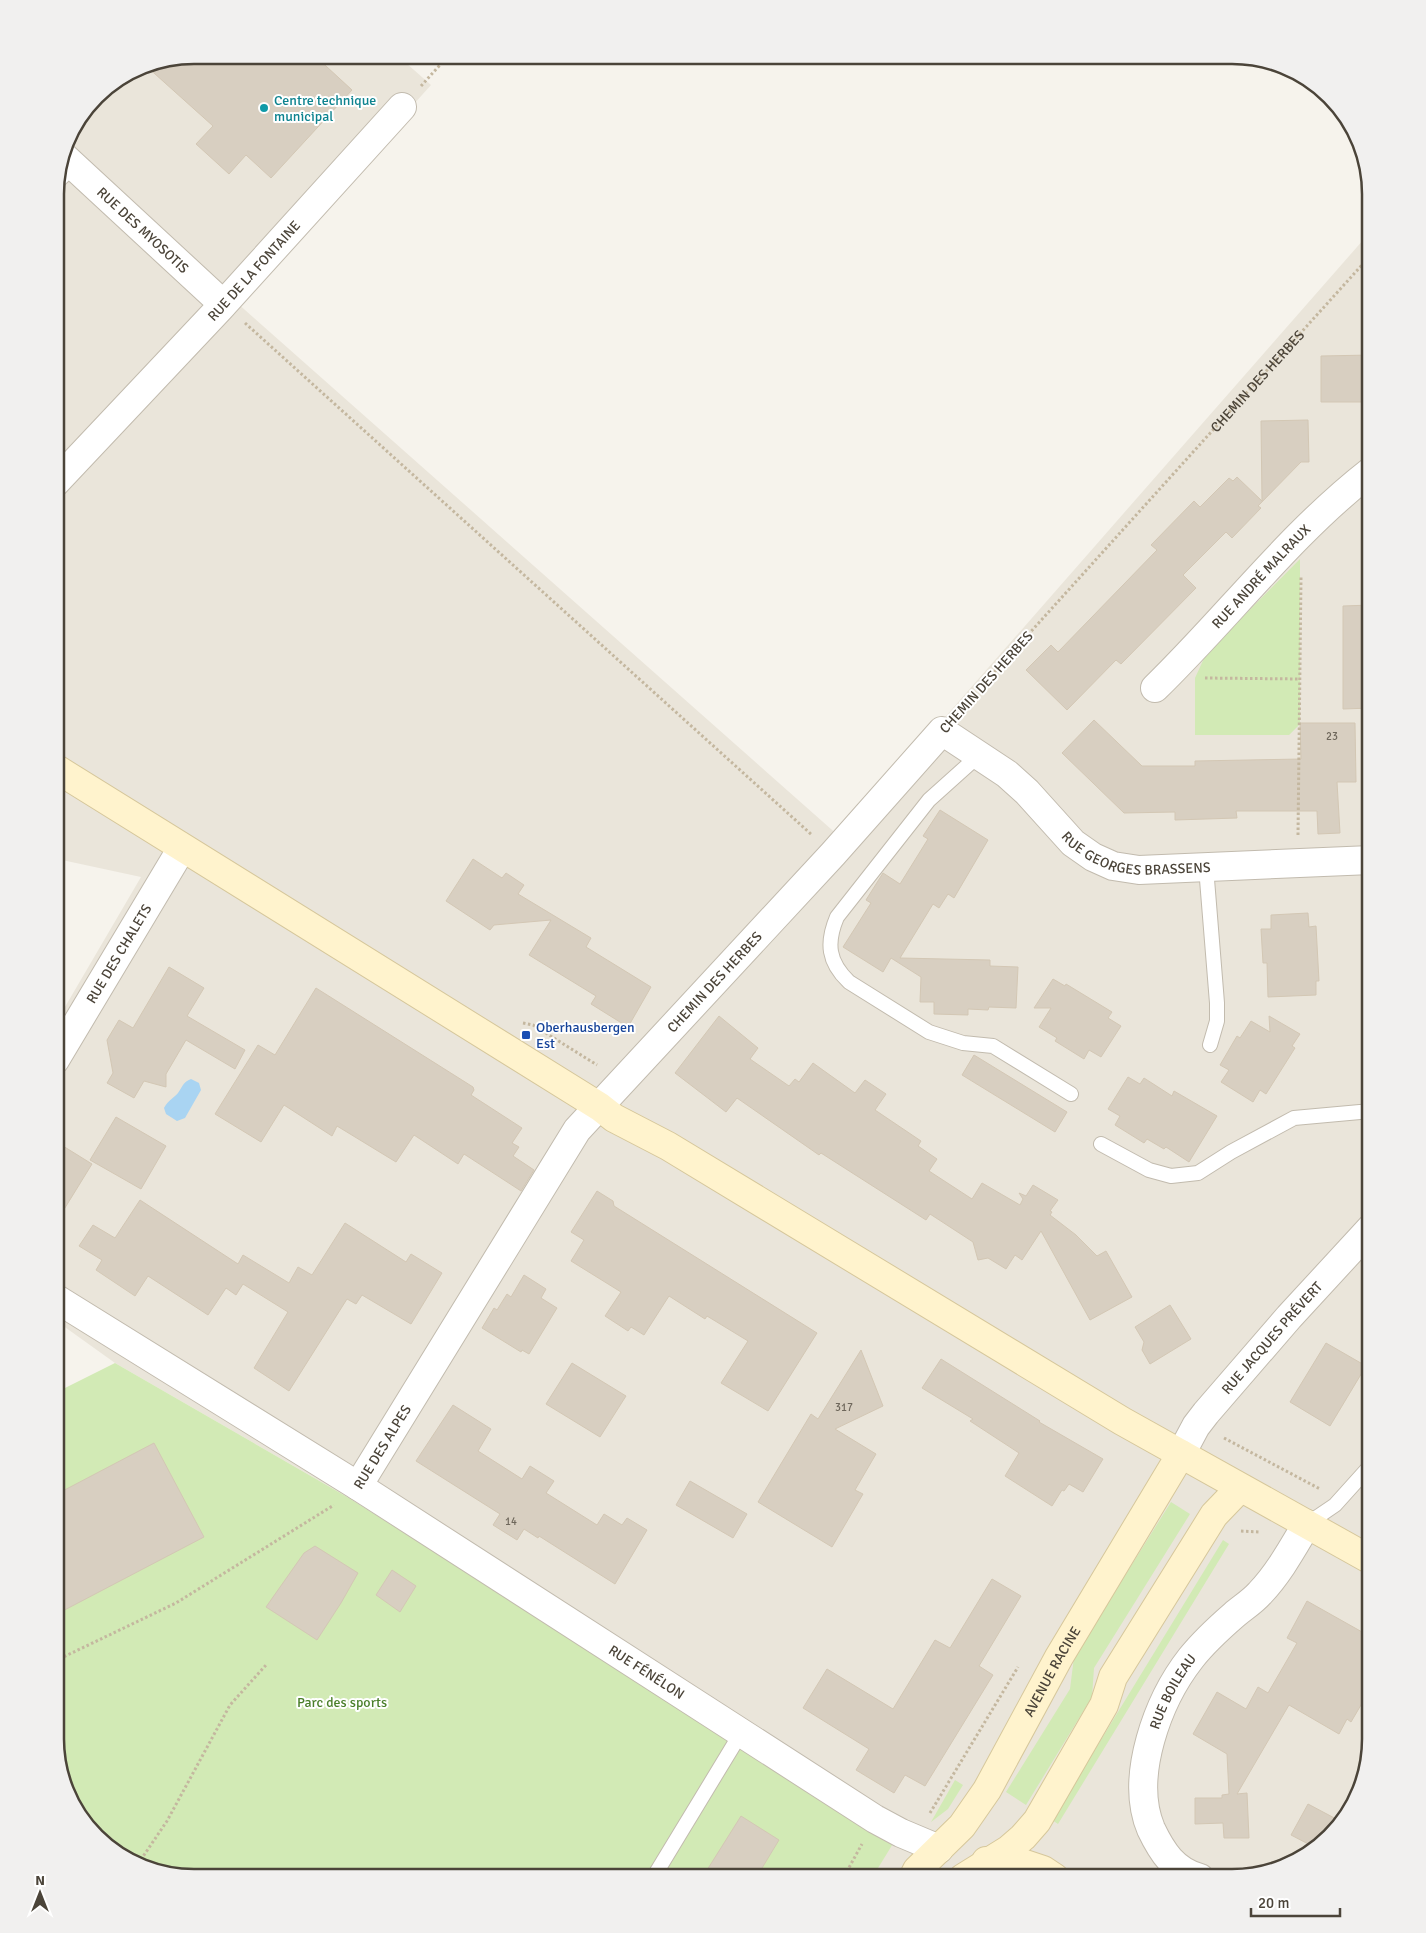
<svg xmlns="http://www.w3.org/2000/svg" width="1426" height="1933" viewBox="0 0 1426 1933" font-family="Signika,sans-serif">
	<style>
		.residential { fill: #eae5da }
		.green { fill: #d2eab5 }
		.water { fill: #a9d4f2 }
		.building { fill: #d8cfc1; stroke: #d3c7b4 }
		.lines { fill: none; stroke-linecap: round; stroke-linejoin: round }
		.lane-casing { stroke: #c2bbae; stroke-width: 16 }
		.street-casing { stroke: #c2bbae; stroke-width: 30 }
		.secondary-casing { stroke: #d6c79b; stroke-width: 30 }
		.path { stroke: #c4b79f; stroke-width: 3; stroke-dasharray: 2.5 2.5; stroke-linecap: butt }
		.lane { stroke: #fff; stroke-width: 14 }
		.street { stroke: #fff; stroke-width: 28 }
		.secondary { stroke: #fff3cd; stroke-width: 28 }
		.culture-dot { fill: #0f9aa8; stroke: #fff; stroke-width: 2 }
		.transit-dot { fill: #1a4fb4; stroke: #fff; stroke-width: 2 }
		.labels { text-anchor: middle; stroke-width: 4; stroke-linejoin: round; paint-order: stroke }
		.number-label { font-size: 11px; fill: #6e675b }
		.culture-label { font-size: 14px; fill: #0d838f; stroke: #fff; text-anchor: start }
		.street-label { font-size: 14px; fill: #4b4439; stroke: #fff }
		.transit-label { font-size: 14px; fill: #164399; stroke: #fff; text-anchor: start }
		.park-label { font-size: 14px; fill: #4a7f2a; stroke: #fff }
		.rim { fill: none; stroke: #4b4439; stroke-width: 2.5 }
	</style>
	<rect width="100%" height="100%" fill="#f6f3ec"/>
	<path class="residential" d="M 194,55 L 397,55 L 431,85 L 236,302 L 840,837 L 1371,231 L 1371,1740 L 1353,1808 L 1302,1859 L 1233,1878 L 872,1878 L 893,1842 L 349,1498 L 115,1363 L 55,1320 L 55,1024 L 141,877 L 62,860 L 55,861 L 55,184 L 69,132 L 102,90 L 141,65 Z"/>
	<path class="green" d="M 1300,559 L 1300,724 L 1289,735 L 1195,735 L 1195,678 L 1206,654 Z
		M 115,1363 L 349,1498 L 894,1842 L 872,1878 L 185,1878 L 124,1859 L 74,1809 L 55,1739 L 55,1393 Z
		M 1171,1502 L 1190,1514 L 1094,1668 L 1092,1697 L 1026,1805 L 1006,1792 L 1070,1689 L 1074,1657 Z
		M 1223,1540 L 1229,1544 L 1058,1824 L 1052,1820 Z
		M 955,1780 L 963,1785 L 948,1809 L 931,1822 Z"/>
	<path class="water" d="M 191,1079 L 199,1083 L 201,1090 L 185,1118 L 177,1121 L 166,1114 L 164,1108 C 169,1099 173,1099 178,1093 C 183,1086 183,1082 191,1079 Z"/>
	<path class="building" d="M 194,55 L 314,55 L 352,90 L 271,178 L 246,155 L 229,174 L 196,144 L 213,126 L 145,65 Z
		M 1371,355 L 1371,383 L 1362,383 L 1362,402 L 1321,402 L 1321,356 Z
		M 1308,420 L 1309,462 L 1301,462 L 1258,506 L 1261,508 L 1232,538 L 1226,532 L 1183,575 L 1196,588 L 1121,664 L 1116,660 L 1067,710 L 1026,670 L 1051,645 L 1058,652 L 1157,550 L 1151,545 L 1194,501 L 1200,507 L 1229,478 L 1233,481 L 1237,477 L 1262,501 L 1261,421 Z
		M 1371,605 L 1371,708 L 1343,709 L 1343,606 Z
		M 1094,720 L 1142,766 L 1195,766 L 1195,761 L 1301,759 L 1300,723 L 1355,723 L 1356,782 L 1337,782 L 1340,833 L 1318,834 L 1317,811 L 1236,811 L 1237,818 L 1175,820 L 1175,812 L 1124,813 L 1062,753 Z
		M 940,810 L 988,840 L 954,898 L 948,894 L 939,908 L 933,904 L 900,958 L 990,960 L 990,966 L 1018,967 L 1016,1008 L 989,1007 L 988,1010 L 968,1009 L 968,1015 L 934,1014 L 934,1002 L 920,1002 L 921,977 L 891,958 L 883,972 L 843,947 L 871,903 L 866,900 L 883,873 L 900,884 L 928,839 L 923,836 Z
		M 473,859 L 502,878 L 506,873 L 524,885 L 518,894 L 591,938 L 586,947 L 651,987 L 628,1027 L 591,1004 L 596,996 L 529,955 L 551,920 L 494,925 L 490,930 L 446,901 Z
		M 1308,913 L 1309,927 L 1316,926 L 1319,981 L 1316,981 L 1316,995 L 1268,997 L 1267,963 L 1263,963 L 1261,929 L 1271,929 L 1271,915 Z
		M 169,967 L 204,988 L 187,1016 L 245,1050 L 235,1069 L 186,1040 L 166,1074 L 166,1087 L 144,1081 L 134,1098 L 107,1083 L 113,1073 L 107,1040 L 119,1020 L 133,1028 Z
		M 1053,979 L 1065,986 L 1066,984 L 1112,1012 L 1108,1018 L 1121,1026 L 1101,1057 L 1089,1050 L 1084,1059 L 1055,1041 L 1057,1038 L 1039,1027 L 1051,1008 L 1034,1008 Z
		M 316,988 L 473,1087 L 474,1090 L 471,1095 L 522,1128 L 512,1143 L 519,1147 L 513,1156 L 534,1170 L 521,1191 L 464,1154 L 458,1164 L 414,1135 L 396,1162 L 337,1126 L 332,1136 L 284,1105 L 261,1142 L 215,1114 L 258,1045 L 275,1055 Z
		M 719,1016 L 758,1048 L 750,1059 L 789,1086 L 795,1079 L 799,1082 L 813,1063 L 855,1093 L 865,1080 L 886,1094 L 875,1110 L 921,1141 L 918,1146 L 937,1159 L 929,1171 L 972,1199 L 982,1183 L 1020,1205 L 1023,1199 L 1019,1193 L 1026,1196 L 1033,1185 L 1058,1200 L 1050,1211 L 1052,1212 L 1050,1215 L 1076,1235 L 1097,1256 L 1106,1251 L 1132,1297 L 1090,1320 L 1041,1231 L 1022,1260 L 1015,1255 L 1006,1269 L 988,1258 L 978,1260 L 973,1242 L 930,1214 L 926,1220 L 821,1153 L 819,1155 L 737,1098 L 726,1112 L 675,1073 Z
		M 1269,1016 L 1300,1034 L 1292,1046 L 1295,1048 L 1266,1094 L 1260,1090 L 1253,1102 L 1221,1082 L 1229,1070 L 1220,1065 L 1237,1036 L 1240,1038 L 1251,1021 L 1270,1032 Z
		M 974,1055 L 1067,1112 L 1055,1132 L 962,1075 Z
		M 1128,1077 L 1140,1084 L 1144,1078 L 1172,1096 L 1174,1091 L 1217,1116 L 1189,1162 L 1166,1147 L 1164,1149 L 1147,1139 L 1144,1143 L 1115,1125 L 1120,1116 L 1108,1109 Z
		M 116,1117 L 166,1146 L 141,1189 L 90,1160 Z
		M 63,1146 L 92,1164 L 55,1224 L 55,1158 Z
		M 597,1191 L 613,1201 L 614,1206 L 630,1216 L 817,1333 L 768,1411 L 721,1383 L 748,1341 L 707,1316 L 705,1319 L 669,1296 L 644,1335 L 631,1327 L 628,1331 L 605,1316 L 621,1292 L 571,1261 L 584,1240 L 571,1232 Z
		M 140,1200 L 238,1264 L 243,1255 L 289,1283 L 298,1267 L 312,1275 L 345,1223 L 406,1262 L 411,1254 L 442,1273 L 411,1324 L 362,1295 L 356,1304 L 347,1299 L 289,1391 L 254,1368 L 288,1312 L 243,1284 L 236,1295 L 226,1288 L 208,1315 L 148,1276 L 135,1296 L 96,1270 L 102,1260 L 79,1246 L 93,1225 L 115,1238 Z
		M 524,1275 L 546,1289 L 541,1298 L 557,1308 L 529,1354 L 522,1350 L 521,1352 L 482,1328 L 494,1308 L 497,1310 L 507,1294 L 511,1297 Z
		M 1170,1305 L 1191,1339 L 1150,1364 L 1142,1350 L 1144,1342 L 1135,1327 Z
		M 1326,1343 L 1366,1366 L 1330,1426 L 1290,1402 Z
		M 861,1350 L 883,1406 L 835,1429 L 876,1454 L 855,1490 L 863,1494 L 832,1547 L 758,1502 L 811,1414 L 818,1419 Z
		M 941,1359 L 1040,1421 L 1039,1422 L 1103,1459 L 1083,1492 L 1069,1484 L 1064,1491 L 1062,1490 L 1052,1506 L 1005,1476 L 1019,1453 L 970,1421 L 973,1419 L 922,1388 Z
		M 572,1363 L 626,1396 L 600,1437 L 546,1404 Z
		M 453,1405 L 491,1429 L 478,1451 L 522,1479 L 530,1466 L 554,1481 L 546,1493 L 597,1525 L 604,1514 L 622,1525 L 627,1518 L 647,1530 L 615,1584 L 539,1536 L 538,1538 L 524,1529 L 517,1540 L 493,1525 L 500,1514 L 416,1461 Z
		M 154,1443 L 204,1537 L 55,1615 L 55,1495 Z
		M 690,1481 L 747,1514 L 733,1538 L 676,1505 Z
		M 315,1546 L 358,1573 L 341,1603 L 317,1640 L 266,1607 L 304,1553 Z
		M 392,1570 L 416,1586 L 400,1612 L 376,1595 Z
		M 992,1579 L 1021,1596 L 979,1666 L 993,1675 L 925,1786 L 905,1775 L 894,1793 L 856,1770 L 869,1749 L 803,1708 L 827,1669 L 893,1709 L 935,1640 L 950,1648 Z
		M 1307,1601 L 1371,1637 L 1371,1688 L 1351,1722 L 1347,1719 L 1339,1734 L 1289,1705 L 1237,1794 L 1247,1793 L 1249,1838 L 1224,1838 L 1223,1823 L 1195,1824 L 1195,1798 L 1222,1798 L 1222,1795 L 1229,1794 L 1227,1754 L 1193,1734 L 1217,1692 L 1246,1709 L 1258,1687 L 1268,1693 L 1297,1643 L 1287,1638 Z
		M 1308,1804 L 1340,1821 L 1314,1847 L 1291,1835 Z
		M 741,1816 L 779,1840 L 756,1878 L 702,1878 Z"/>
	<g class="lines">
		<defs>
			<path id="lane" d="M 56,183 L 74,166
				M 978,756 L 929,800 L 837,917 C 826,943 828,962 849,982 L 929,1032 L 963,1043 L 993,1046 L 1071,1094
				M 1206,867 L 1217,1003 L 1217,1021 L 1210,1045
				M 1101,1144 L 1149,1170 L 1171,1176 L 1198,1173 L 1231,1152 L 1294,1118 L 1371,1111
				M 1307,1524 L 1335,1505 L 1371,1465
				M 653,1878 L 741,1733"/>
			<g id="street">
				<path id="s2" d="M 63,156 L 223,304"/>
				<path id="s3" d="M 55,483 L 220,308 L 402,107"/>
				<path id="s4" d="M 1155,688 C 1228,617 1290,534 1371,471"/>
				<path id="s5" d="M 55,1060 L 182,848"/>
				<path id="s6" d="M 55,1298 L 358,1486 L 875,1819 L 901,1833 L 939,1849"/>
				<path id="s7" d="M 1181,1454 L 1196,1426 L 1206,1413 L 1289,1317 L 1371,1228"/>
				<path id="s8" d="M 358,1486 L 577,1130 L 833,854 L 942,731 L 1007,774 L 1027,792 L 1073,843 L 1093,857 L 1113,866 L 1139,870 L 1371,860"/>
				<path id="s9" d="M 1200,1878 C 1174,1871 1162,1852 1151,1829 C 1129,1777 1158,1700 1191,1658 C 1203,1643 1219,1628 1234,1615 C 1242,1608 1252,1602 1260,1593 C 1279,1573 1292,1549 1307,1524"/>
			</g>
			<g id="secondary">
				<path d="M 55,768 L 600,1107 L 614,1118 L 668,1146 L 1122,1421 L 1371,1560"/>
				<path d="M 986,1861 L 1016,1861 L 1043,1870 L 1055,1878"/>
				<path id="s10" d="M 913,1878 L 917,1870 L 962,1826 L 987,1790 L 1059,1657 L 1181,1454"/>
				<path d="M 963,1878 L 1008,1850 L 1023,1837 L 1037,1821 L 1104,1705 L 1113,1677 L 1214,1515 L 1240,1488"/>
			</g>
		</defs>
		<use href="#lane" class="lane-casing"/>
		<use href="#street" class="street-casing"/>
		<use href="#secondary" class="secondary-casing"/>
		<g class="path">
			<path d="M 421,86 L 449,55"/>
			<path d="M 245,323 L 812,835"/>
			<path d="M 1205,678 L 1300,679"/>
			<path id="s1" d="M 961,709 L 1371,255"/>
			<path d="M 1298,835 L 1301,576"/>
			<path d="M 523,1023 L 533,1025 L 597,1065"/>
			<path d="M 1224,1438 L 1320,1489"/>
			<path d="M 1241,1531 L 1259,1532"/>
			<path d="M 55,1661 L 176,1603 L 334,1505"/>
			<path d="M 930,1813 L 1018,1667"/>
			<path d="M 138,1864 L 167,1821 L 230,1705 L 266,1665"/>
			<path d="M 839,1878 L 846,1873 L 862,1844"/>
		</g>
		<use href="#lane" class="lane"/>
		<use href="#street" class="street"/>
		<use href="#secondary" class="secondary"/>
	</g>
	<circle class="culture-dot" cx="264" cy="108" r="5"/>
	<rect class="transit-dot" x="521" y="1030" width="10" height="10" rx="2.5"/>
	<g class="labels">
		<g class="number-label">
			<text x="1332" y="740">23</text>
			<text x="844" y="1411">317</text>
			<text x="511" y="1525">14</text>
		</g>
		<g class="culture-label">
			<text x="274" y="105">Centre technique<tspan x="274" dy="16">municipal</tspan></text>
		</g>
		<g class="street-label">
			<text dy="5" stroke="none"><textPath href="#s2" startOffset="109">RUE DES MYOSOTIS</textPath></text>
			<text dy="5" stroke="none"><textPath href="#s3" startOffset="291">RUE DE LA FONTAINE</textPath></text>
			<text dy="5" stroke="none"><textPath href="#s1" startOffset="442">CHEMIN DES HERBES</textPath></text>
			<text dy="5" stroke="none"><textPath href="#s4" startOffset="154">RUE ANDRÉ MALRAUX</textPath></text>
			<text transform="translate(986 682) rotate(-48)" y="5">CHEMIN DES HERBES</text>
			<text dy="5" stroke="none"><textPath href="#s8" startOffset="1198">RUE GEORGES BRASSENS</textPath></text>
			<text dy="5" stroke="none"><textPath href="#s5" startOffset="124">RUE DES CHALETS</textPath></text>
			<text dy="5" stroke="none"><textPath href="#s8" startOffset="620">CHEMIN DES HERBES</textPath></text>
			<text dy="5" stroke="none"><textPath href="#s7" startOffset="148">RUE JACQUES PRÉVERT</textPath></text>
			<text dy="5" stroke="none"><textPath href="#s8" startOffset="46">RUE DES ALPES</textPath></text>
			<text dy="5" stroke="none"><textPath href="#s10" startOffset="251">AVENUE RACINE</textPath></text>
			<text dy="5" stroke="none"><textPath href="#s6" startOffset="700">RUE FÉNÉLON</textPath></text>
			<text dy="5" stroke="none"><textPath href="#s9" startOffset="216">RUE BOILEAU</textPath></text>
		</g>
		<g class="transit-label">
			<text x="536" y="1032">Oberhausbergen<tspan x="536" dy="16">Est</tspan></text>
		</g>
		<g class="park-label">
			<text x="342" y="1707">Parc des sports</text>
		</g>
	</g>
	<path d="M0 0H1426V1933H0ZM194 64H1232A130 130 0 0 1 1362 194V1739A130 130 0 0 1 1232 1869H194A130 130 0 0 1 64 1739V194A130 130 0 0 1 194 64Z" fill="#f1f0ef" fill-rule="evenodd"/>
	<path class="rim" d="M194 64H1232A130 130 0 0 1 1362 194V1739A130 130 0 0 1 1232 1869H194A130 130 0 0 1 64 1739V194A130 130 0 0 1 194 64Z"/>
	<g transform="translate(40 1893)" stroke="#ffffff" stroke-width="4" paint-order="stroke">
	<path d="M0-4L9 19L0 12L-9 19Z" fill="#4b4439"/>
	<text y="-8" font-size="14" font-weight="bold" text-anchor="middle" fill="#4b4439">N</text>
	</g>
	<path d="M1251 1908v8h89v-8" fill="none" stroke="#4b4439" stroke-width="2.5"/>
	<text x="1258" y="1908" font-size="15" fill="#4b4439" stroke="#ffffff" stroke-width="4" paint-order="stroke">20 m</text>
</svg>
